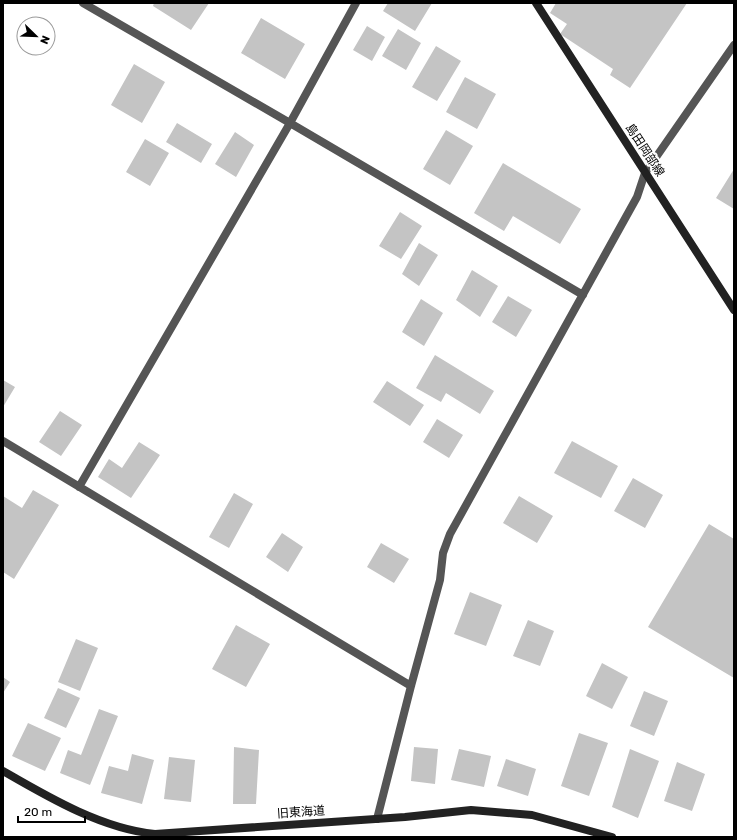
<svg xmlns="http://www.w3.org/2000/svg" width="737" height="840" viewBox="0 0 737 840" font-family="Rubik,'Noto Sans JP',sans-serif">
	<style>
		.building { fill: #c4c4c4 }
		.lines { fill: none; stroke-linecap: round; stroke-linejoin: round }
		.street { stroke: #555; stroke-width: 8 }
		.secondary { stroke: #222; stroke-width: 8 }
		.labels { text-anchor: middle; stroke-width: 4; stroke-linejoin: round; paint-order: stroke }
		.street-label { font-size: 12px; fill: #000; stroke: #fff }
	</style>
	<rect width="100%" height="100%" fill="#fff"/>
	<path class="building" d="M 154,3 L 209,3 L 191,30 L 153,6 Z
		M 388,3 L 432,3 L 415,31 L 383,11 Z
		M 556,3 L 687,3 L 630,88 L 610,75 L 613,69 L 560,34 L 567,24 L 550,13 Z
		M 261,18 L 305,44 L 285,79 L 241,53 Z
		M 367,26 L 385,37 L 372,61 L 353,50 Z
		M 398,29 L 421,43 L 406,70 L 382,56 Z
		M 436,46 L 461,61 L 437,101 L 412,87 Z
		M 134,64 L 165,82 L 142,123 L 111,105 Z
		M 465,77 L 496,94 L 477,129 L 446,112 Z
		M 177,123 L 212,144 L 201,163 L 166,142 Z
		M 446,130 L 473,146 L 450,185 L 423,169 Z
		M 235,132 L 254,145 L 236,177 L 215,164 Z
		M 145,139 L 169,153 L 150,186 L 126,172 Z
		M 503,163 L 581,209 L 560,244 L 513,216 L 504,231 L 474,213 Z
		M 734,169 L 734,209 L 716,198 Z
		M 400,212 L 422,226 L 401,259 L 379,246 Z
		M 419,243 L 438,255 L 419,286 L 402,274 Z
		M 472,270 L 498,286 L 480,317 L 456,300 Z
		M 508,296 L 532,310 L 516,337 L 492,322 Z
		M 421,299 L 443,313 L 424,346 L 402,332 Z
		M 435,355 L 494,391 L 480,414 L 446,393 L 441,402 L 416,388 Z
		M 3,380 L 15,387 L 3,407 Z
		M 387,381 L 424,405 L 410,426 L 373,402 Z
		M 60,411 L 82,425 L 61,456 L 39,442 Z
		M 437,419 L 463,435 L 449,458 L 423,442 Z
		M 572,441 L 618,466 L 601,498 L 554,473 Z
		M 139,442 L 160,455 L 131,498 L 98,477 L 109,459 L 122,468 Z
		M 633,478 L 663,495 L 645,528 L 614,511 Z
		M 33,490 L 59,505 L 14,579 L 3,572 L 3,496 L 22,508 Z
		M 234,493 L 253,504 L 229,548 L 209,537 Z
		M 519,496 L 553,516 L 537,543 L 503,523 Z
		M 709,524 L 734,539 L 734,678 L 648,627 Z
		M 282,533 L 303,547 L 288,572 L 266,557 Z
		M 381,543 L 409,559 L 394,583 L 367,567 Z
		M 470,592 L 502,605 L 486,646 L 454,634 Z
		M 528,620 L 554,631 L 540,666 L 513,656 Z
		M 236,625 L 270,644 L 246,687 L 212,669 Z
		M 76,639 L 98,648 L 80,691 L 58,682 Z
		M 602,663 L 628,677 L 612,709 L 586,696 Z
		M 3,677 L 10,682 L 3,693 Z
		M 58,688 L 80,698 L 66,728 L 44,718 Z
		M 644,691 L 668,701 L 654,736 L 630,726 Z
		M 99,709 L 118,716 L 90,785 L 60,773 L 68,750 L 81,755 Z
		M 28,723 L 61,738 L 45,771 L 12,756 Z
		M 579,733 L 608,743 L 589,796 L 561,786 Z
		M 234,747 L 259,750 L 256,804 L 233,804 Z
		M 414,747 L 438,749 L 435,784 L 411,781 Z
		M 459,749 L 491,756 L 484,787 L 451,780 Z
		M 630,749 L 659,761 L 638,818 L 612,807 Z
		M 132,754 L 154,760 L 142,804 L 101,793 L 109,766 L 128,771 Z
		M 169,757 L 195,760 L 191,802 L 164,799 Z
		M 506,759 L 536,769 L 528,796 L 497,786 Z
		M 677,762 L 705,774 L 692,811 L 664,801 Z"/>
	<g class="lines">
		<path class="street" d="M 83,3 L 290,123 L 583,295
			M 3,441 L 411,686
			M 79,487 L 290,123 L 356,3
			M 377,819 L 411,686 L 440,580 L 443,553 L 450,534 L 637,197 L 645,173 L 734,45"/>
		<path class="secondary" d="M 536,3 L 734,310
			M 3,771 C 48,797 102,829 155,834 L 405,817 L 471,810 L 532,815 L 612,837"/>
	</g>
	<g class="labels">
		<g class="street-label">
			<text transform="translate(645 150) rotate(57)" y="4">島田岡部線</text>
			<text transform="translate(301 812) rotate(-4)" y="4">旧東海道</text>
		</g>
	</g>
	<rect width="737" height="840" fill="none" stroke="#000000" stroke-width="8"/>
	<g transform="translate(36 36) rotate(113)"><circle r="19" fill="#ffffff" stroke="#999999"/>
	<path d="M0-3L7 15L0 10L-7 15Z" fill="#000000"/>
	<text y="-6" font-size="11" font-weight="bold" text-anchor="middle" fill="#000000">N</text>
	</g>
	<path d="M18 816v6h67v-6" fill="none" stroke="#000000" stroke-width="2"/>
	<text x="24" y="816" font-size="12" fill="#000000" stroke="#ffffff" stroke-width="3" paint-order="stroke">20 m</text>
</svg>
